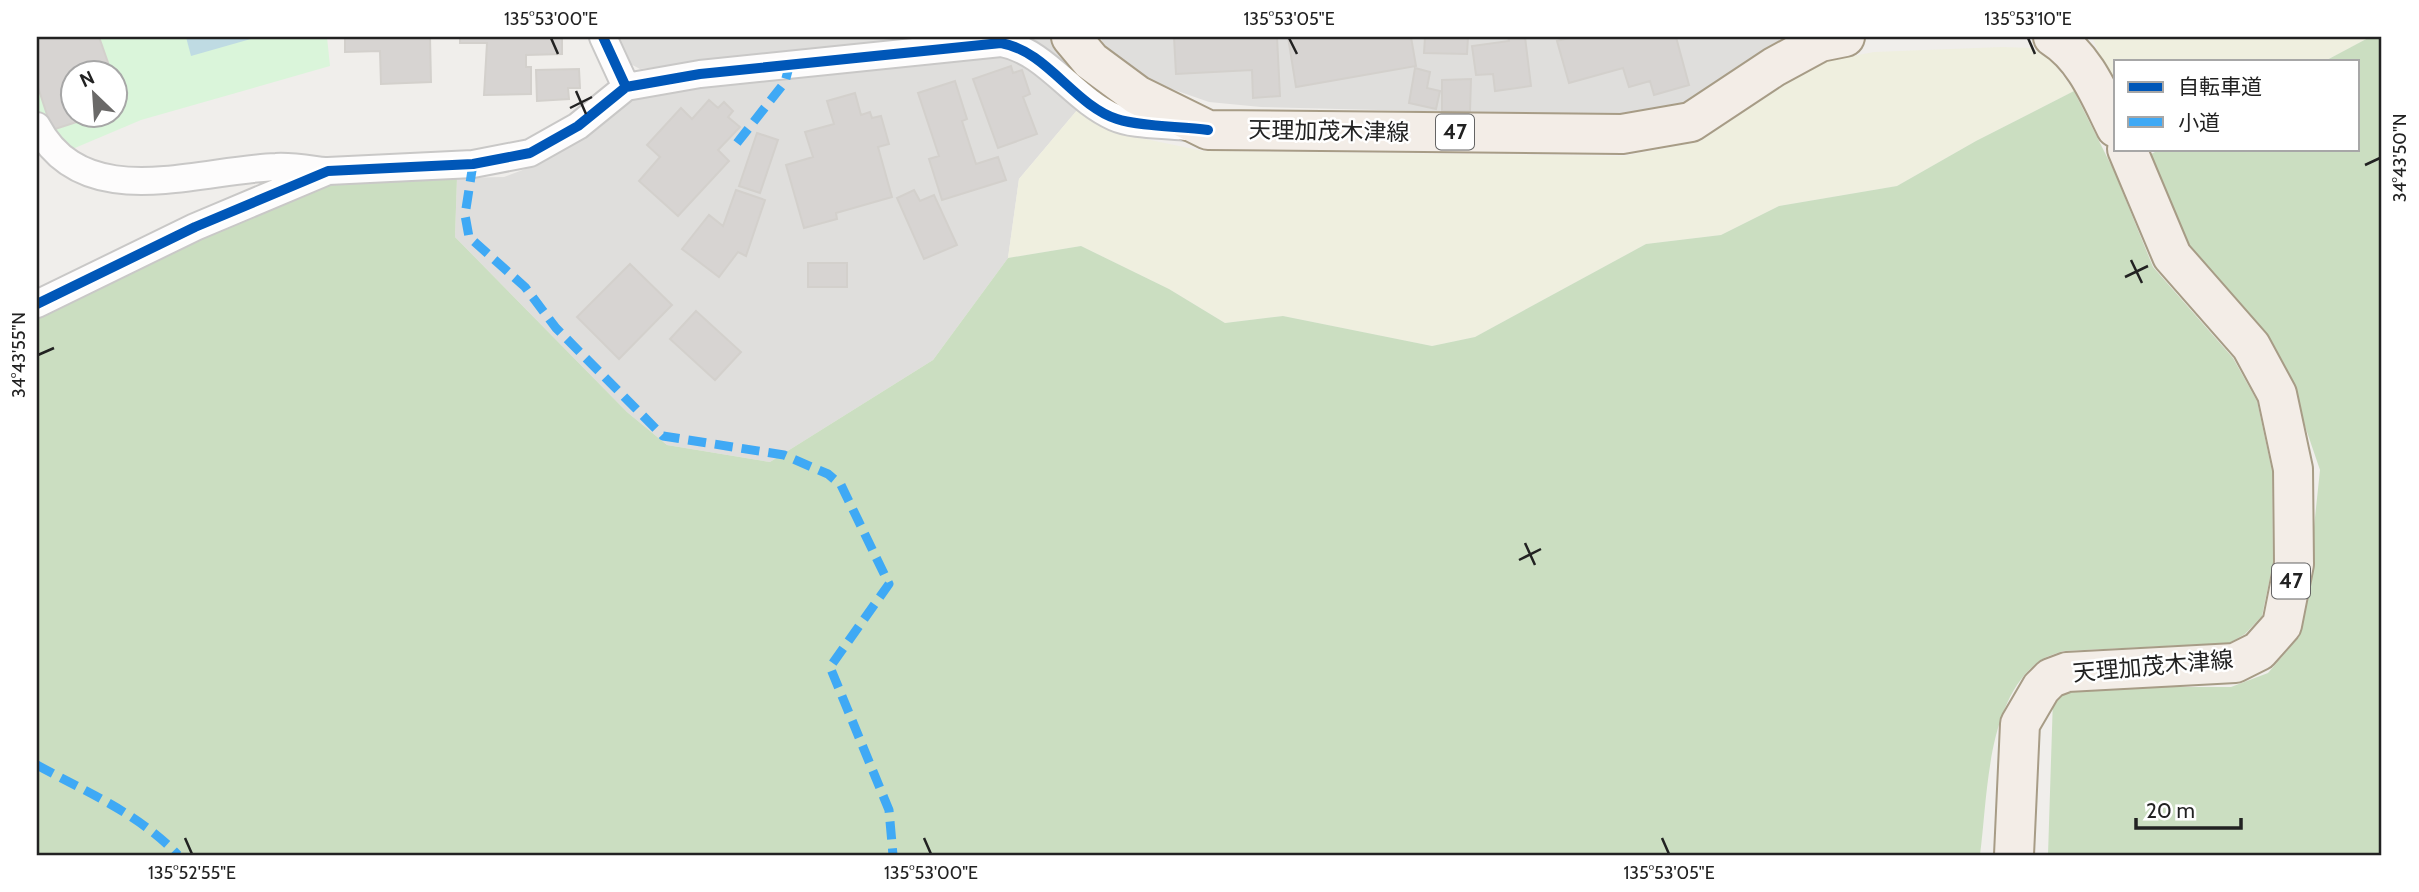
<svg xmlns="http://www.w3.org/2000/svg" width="2419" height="892" viewBox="0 0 2419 892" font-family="Cabin,'Noto Sans JP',sans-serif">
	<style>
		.residential { fill: #dfdedc }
		.farmland { fill: #efefdf }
		.forest { fill: #cbdec1 }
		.park { fill: #daf5da; fill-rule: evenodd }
		.water { fill: #bfdbe3 }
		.building { fill: #d7d4d2; stroke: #d3d0cc; stroke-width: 2 }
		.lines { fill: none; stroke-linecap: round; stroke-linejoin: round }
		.street-casing { stroke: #c9c8c7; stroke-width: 30 }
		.primary-casing { stroke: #a79c86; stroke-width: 42 }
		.street { stroke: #fdfcfc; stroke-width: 26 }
		.primary { stroke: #f3ede7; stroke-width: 38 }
		.quiet { stroke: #3fa9f5; stroke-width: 9; stroke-dasharray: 18 9; stroke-linecap: butt }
		.cycleway-casing { stroke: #fff; stroke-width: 15 }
		.cycleway { stroke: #0057b8; stroke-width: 10 }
		.ticks { fill: none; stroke: #222; stroke-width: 2.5 }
		.labels { text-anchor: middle; stroke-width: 5; stroke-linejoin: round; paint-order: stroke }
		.shield { fill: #fff; stroke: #646464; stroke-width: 2 }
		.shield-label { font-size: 21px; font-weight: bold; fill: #222 }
		.street-label { font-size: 23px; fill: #222; stroke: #fff }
		.neatline { fill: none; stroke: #222; stroke-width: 2.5 }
		.ticks-label { font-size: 18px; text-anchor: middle; fill: #222 }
	</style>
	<rect width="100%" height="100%" fill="#f0eeeb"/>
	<path class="residential" d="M 614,37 L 922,37 L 640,69 L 623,60 Z
		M 1030,37 L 1050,37 L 1083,81 L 1041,46 Z
		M 1101,37 L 1790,37 L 1684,105 L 1621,116 L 1261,107 L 1209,102 L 1146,80 L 1104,48 Z
		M 1000,56 L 1015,58 L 1078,109 L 1019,179 L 1008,258 L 933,360 L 770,462 L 667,445 L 627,412 L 455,237 L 457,178 L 504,177 L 536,165 L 587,135 L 630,99 L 701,86 Z"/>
	<path class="farmland" d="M 2092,37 L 2370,37 L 2325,61 L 2116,61 L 2116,93 Z
		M 2002,47 L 2032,48 L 2051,60 L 2074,91 L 1976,141 L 1897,186 L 1779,206 L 1721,235 L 1646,244 L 1475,337 L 1432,346 L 1283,316 L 1225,323 L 1169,289 L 1081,246 L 1008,258 L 1019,179 L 1078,109 L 1112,132 L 1203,151 L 1624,156 L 1699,142 L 1785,85 L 1827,61 L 1874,52 Z"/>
	<path class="forest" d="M 2370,37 L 2382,37 L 2382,855 L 2048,855 L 2053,698 L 2070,687 L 2231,687 L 2268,673 L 2299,637 L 2310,565 L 2320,470 L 2292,388 L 2186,248 L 2147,156 L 2161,149 L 2358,149 L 2358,61 L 2325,61 Z
		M 2074,91 L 2114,171 L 2153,267 L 2233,358 L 2257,401 L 2272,471 L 2273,563 L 2262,616 L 2245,634 L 2229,643 L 2063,651 C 2055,654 2044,657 2038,662 C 1986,703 1988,795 1980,855 L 37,855 L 37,318 L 200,239 L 331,184 L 457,178 L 455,237 L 627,412 L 667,445 L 770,462 L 933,360 L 1008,258 L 1081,246 L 1169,289 L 1225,323 L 1283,316 L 1432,346 L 1475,337 L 1646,244 L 1721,235 L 1779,206 L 1897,186 L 1976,141 Z"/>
	<path class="park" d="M 37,37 L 327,37 L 330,66 L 141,120 L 63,153 L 37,115 ZM 74,74 L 116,74 L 116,116 L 74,116 Z"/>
	<path class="water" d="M 186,37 L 258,37 L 191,56 Z"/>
	<path class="building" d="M 37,37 L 99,37 L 112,74 L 74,74 L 74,116 L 95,116 L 52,130 L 37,84 Z
		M 345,37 L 430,37 L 431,82 L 381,84 L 380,51 L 345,52 Z
		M 460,37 L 562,37 L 562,54 L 526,55 L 526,67 L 531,67 L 531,94 L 484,95 L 487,43 L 460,43 Z
		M 1174,37 L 1277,37 L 1280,96 L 1253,98 L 1252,70 L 1176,74 Z
		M 1288,37 L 1411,37 L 1416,66 L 1296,87 Z
		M 1425,37 L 1468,37 L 1467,54 L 1424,53 Z
		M 1508,37 L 1525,37 L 1531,86 L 1495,91 L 1493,74 L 1476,75 L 1472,46 L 1509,41 Z
		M 1573,37 L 1676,37 L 1689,85 L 1654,95 L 1650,81 L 1629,87 L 1623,68 L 1569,83 L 1557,41 Z
		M 1011,66 L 1013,73 L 1022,70 L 1030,94 L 1023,97 L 1037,134 L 998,148 L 973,79 Z
		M 1415,68 L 1430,72 L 1427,88 L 1440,91 L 1436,109 L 1409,103 Z
		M 579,69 L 580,88 L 568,88 L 569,99 L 537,101 L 536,70 Z
		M 1471,79 L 1470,111 L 1442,111 L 1442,80 Z
		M 955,81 L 967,119 L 962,121 L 976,164 L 998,157 L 1006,180 L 942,200 L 929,159 L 939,156 L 918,93 Z
		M 116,85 L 123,106 L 116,109 Z
		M 855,93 L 861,115 L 870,112 L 872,118 L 881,116 L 889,144 L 878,147 L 892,197 L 836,213 L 837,219 L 804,228 L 786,165 L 813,157 L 805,132 L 834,124 L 827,101 Z
		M 709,100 L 718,108 L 724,102 L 733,111 L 728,117 L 740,127 L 718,150 L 729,161 L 678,216 L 639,181 L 660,157 L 647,145 L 681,108 L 692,119 Z
		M 757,133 L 778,140 L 760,193 L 739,186 Z
		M 736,190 L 765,200 L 746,256 L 738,252 L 719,277 L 682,249 L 709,215 L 723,226 Z
		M 914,190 L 920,201 L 934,195 L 957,245 L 924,259 L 897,198 Z
		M 808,263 L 847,263 L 847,287 L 808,287 Z
		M 630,264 L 672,305 L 619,359 L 577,317 Z
		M 696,311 L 741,352 L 715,380 L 670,339 Z"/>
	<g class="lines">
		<defs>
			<path id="street" d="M 626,87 L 700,74 L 1001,43 C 1046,51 1073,99 1114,117 C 1134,126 1164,124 1185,127
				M 37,126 C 84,215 196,170 276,167 C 291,166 308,169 324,171
				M 37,304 L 195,227 L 328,171 L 473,164 L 530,153 L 578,126 L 626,87 L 603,37"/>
			<path id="primary" d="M 1071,37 L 1091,61 L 1137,95 L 1208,130 L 1622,134 L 1691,122 L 1774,67 L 1820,42 L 1845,37
				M 2053,37 C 2085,57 2100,96 2116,128
				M 2014,855 L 2020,724 L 2041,688 L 2051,678 L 2067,672 L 2235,663 L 2259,651 L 2282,625 L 2294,564 L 2293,469 L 2277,394 L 2251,346 L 2172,256 L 2127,149"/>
		</defs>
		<use href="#street" class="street-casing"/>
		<use href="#primary" class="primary-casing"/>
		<use href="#street" class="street"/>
		<use href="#primary" class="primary"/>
		<path class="quiet" d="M 737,143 L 785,82 L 790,63
			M 473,164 L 465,215 L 469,237 L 525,287 L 556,328 L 663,436 L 784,455 L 828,474 L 841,485 L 889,584 L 830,667 L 889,810 L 893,855
			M 37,765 C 86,792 138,813 178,855"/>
		<defs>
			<path id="cycleway" d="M 626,87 L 700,74 L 1001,43 C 1047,51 1074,105 1117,119 C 1142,127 1181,126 1208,130
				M 37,304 L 195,227 L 328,171 L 473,164 L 530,153 L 578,126 L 626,87 L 603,37"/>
		</defs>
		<use href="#cycleway" class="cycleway-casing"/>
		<use href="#cycleway" class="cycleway"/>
	</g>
	<path class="ticks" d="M 551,38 L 558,54M 1289,38 L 1297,54M 2028,38 L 2035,54M 576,91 L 586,114M 570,108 L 592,97M 2365,165 L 2380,158M 2131,260 L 2142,283M 2125,277 L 2148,266M 38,355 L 54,348M 1525,543 L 1535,565M 1519,560 L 1541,549M 185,838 L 192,854M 924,838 L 931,854M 1662,838 L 1669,854"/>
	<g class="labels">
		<g class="shield">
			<rect x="1436" y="114.5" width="38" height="35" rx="5"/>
			<rect x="2272" y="563.5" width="38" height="35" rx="5"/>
		</g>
		<g class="shield-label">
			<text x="1455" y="139">47</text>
			<text x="2291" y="588">47</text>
		</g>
		<g class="street-label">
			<text transform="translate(1329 131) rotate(1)" y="8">天理加茂木津線</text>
			<text transform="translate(2153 666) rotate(-5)" y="8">天理加茂木津線</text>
		</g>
	</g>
	<rect width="2419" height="892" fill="none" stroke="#ffffff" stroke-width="77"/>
	<rect x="2114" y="60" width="245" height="91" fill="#ffffff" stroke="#a7a7a7" stroke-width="2"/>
	<rect x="2128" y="82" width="35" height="10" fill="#0057b8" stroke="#a7a7a7" stroke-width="2"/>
	<text x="2178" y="94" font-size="21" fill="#222222">自転車道</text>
	<rect x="2128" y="117" width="35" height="10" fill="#3fa9f5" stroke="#a7a7a7" stroke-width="2"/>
	<text x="2178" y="130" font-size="21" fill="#222222">小道</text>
	<g transform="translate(94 94) rotate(335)"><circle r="33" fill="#ffffff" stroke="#a7a7a7" stroke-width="2"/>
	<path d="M0-5L12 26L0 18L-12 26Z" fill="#6a6968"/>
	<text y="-10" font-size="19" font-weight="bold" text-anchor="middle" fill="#222222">N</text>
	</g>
	<path d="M2136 818v10h105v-10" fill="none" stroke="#222222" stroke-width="3.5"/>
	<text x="2146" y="818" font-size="21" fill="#222222" stroke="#ffffff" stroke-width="5" paint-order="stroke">20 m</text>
	<rect x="38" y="38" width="2342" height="816" class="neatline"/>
	<g class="ticks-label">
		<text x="551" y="25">135°53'00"E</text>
		<text x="1289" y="25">135°53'05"E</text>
		<text x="2028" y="25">135°53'10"E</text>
		<text transform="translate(2400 158) rotate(-90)" y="6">34°43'50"N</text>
		<text transform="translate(19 355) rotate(-90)" y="6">34°43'55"N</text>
		<text x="192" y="879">135°52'55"E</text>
		<text x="931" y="879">135°53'00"E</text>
		<text x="1669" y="879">135°53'05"E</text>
	</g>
</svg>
